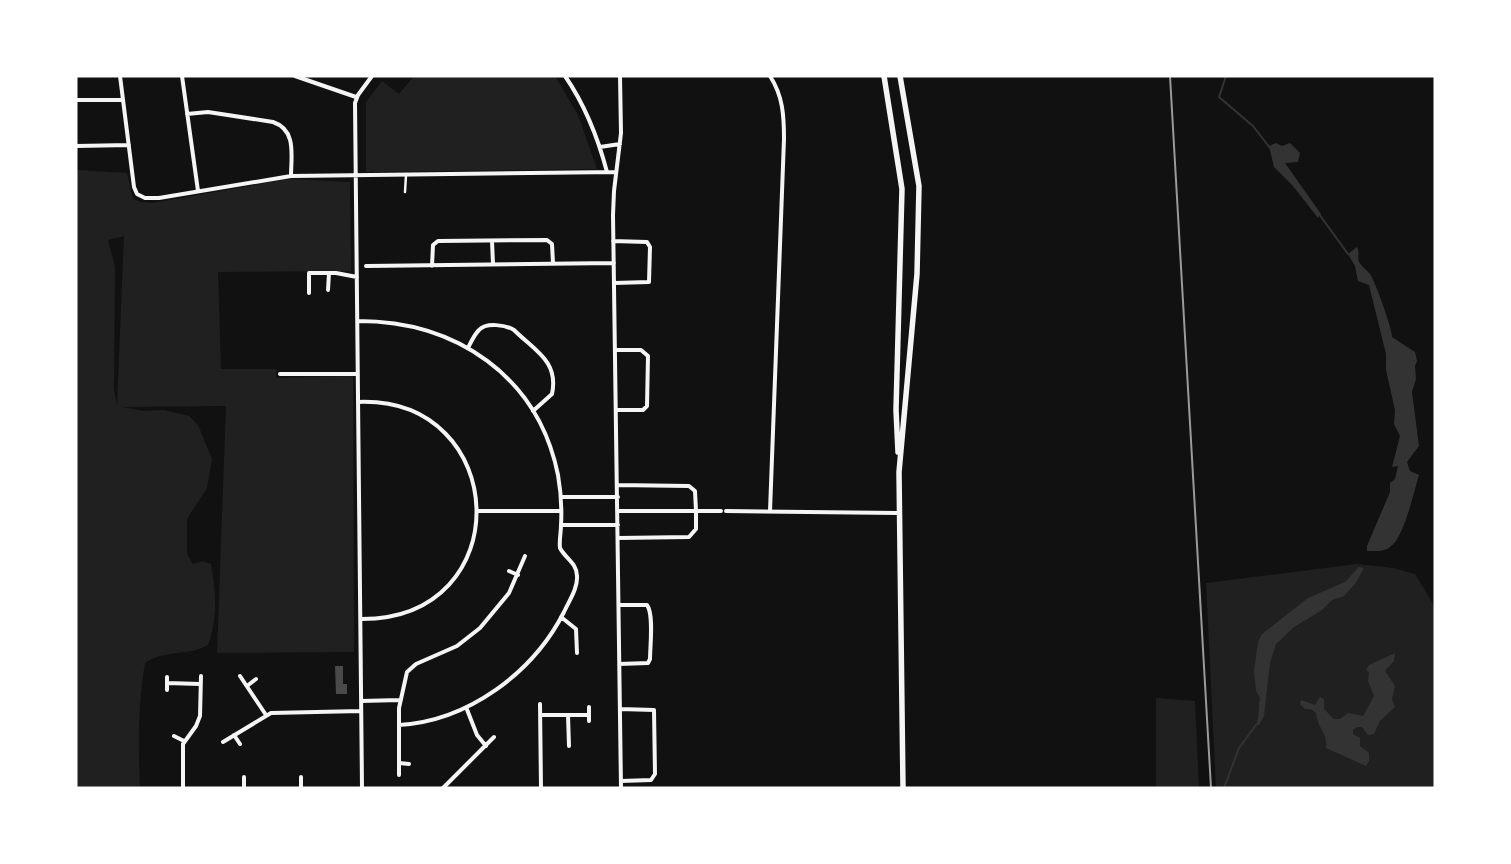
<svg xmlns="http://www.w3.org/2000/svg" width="1511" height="864" viewBox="0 0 1511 864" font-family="Arial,sans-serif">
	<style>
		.green { fill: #202020; fill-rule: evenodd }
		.water { fill: #333 }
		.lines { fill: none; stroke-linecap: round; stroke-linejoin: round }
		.stream { stroke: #333; stroke-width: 2 }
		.building { fill: #4a4a4a }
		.pedestrian { stroke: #f5f5f5; stroke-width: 2.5 }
		.minor { stroke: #f5f5f5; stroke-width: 4 }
		.primary { stroke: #f5f5f5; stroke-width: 5.5 }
		.rail { stroke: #9a9a9a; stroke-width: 2 }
	</style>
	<rect width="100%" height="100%" fill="#111"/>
	<path class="green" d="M 414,76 L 555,76 L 578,115 L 597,169 L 366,172 L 366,102 L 382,81 L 399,94 Z
		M 76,170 L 127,173 L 133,199 L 141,202 L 153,203 L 288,179 L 350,182 L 351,271 L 218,272 L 221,369 L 276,369 L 276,378 L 353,376 L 354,652 L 217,653 L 226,406 L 122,407 L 145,411 L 164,410 L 189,416 L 198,425 L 212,459 L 207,488 L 187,519 L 187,554 L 193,564 L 203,561 L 211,564 C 216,591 218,618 208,645 C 189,656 162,650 145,663 C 138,705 138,745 140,788 L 76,788 ZM 124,236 L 117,405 L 114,390 L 115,267 L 108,240 Z
		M 1357,564 L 1394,568 L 1415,574 L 1435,607 L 1435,788 L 1216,788 L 1206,583 Z
		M 1156,698 L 1195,701 L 1199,788 L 1156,788 Z"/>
	<path class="water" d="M 1276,143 L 1282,146 L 1290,143 L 1300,153 L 1298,162 L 1285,163 L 1321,214 L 1318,218 L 1293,186 L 1274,167 L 1269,146 Z
		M 1357,247 C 1360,253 1357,257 1359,262 C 1362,267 1367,270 1370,274 C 1375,281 1393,331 1392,337 L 1415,352 L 1417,361 L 1415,366 L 1416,379 L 1412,392 L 1419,446 L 1407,462 L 1410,471 L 1419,475 C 1414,491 1404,538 1390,547 C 1384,552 1375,551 1367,551 L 1367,546 L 1390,492 L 1390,483 L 1395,479 L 1398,466 L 1392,467 L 1400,436 L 1394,424 L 1395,410 L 1386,370 L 1386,354 L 1369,285 L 1358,281 L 1355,266 L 1348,254 Z
		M 1359,567 L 1364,568 L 1355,584 L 1344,596 L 1332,600 L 1322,610 L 1294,627 L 1276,644 L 1270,663 L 1264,716 L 1259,725 L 1256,725 C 1260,715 1258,708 1260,698 L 1256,691 L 1254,671 L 1258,642 L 1262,634 L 1308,598 L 1345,582 Z
		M 1395,653 L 1394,661 L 1385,671 L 1395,686 L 1392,699 L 1395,707 L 1380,721 L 1374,734 L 1368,735 L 1362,727 L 1357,727 L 1353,730 L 1353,734 L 1360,738 L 1360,746 L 1369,753 L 1369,761 L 1366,766 L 1326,748 C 1328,733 1318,730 1316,713 L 1311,709 L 1305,709 L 1300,704 L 1301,700 L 1315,705 L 1320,697 L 1324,699 L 1324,709 L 1334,719 L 1340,719 L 1348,713 L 1363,716 L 1374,696 L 1368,681 L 1369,673 L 1366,670 L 1369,665 Z"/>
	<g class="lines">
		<path class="stream" d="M 1226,76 L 1219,97 L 1253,126 L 1270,148
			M 1319,214 L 1348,254
			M 1224,788 L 1239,748 L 1256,725"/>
	</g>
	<path class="building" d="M 335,666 L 343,666 L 343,684 L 347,684 L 347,694 L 336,694 Z"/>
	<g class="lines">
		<path class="pedestrian" d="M 405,192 L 406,175"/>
		<path class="minor" d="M 120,76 L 134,187 L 137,194 L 145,198 L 159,198 L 291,176 L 616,172
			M 182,76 L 198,191
			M 295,76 L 356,97
			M 565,76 C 585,105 598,138 607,172
			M 620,76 L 621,133 L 614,191 L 613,215 L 621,788
			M 76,100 L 123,100
			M 187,114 L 208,112 L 273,122 C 297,130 291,156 291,176
			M 76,146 L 129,145
			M 600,147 L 620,144
			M 492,241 L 493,264
			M 613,241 L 647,242 L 650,247 L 649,282 L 614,283
			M 366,266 L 614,263
			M 432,266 L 433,245 L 438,241 L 547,240 L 552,244 L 553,263
			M 328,290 L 329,273
			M 309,293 L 309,273 L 336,273 L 357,277
			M 358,321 C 456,321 538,376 558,475 C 561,492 562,508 561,525 C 561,533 559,540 560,548 C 565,558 577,563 577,576 C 578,588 569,601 564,612 C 533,673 468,721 399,725
			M 468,348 C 471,342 474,335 479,330 C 486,322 506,325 514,330 C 535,351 559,361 552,394 L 533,411
			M 615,350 L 641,350 L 648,356 L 647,406 L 643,410 L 616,410
			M 280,374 L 358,374
			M 358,402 C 511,396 520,620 361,619
			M 617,485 L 689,486 L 695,491 L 696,511
			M 561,497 L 618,497
			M 478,511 L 561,511
			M 617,511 L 721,511
			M 726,511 L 898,513
			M 770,511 L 784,139 C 784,116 783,96 770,76
			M 561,525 L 618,525
			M 618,538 L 689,537 L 696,529 L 696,511
			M 509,571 L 518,575
			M 619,605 L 647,605 C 654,614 650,647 650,659 L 648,663 L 619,664
			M 561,617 L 576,629 L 577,653
			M 240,676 L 266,715
			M 167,683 L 200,684
			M 247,686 L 256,679
			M 167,690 L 167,677
			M 361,701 L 400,700
			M 540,704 L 541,788
			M 466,707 L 477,735 L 486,746
			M 589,707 L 589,721
			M 620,709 L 654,710 L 655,774 L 651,780 L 621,781
			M 540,715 L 589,715
			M 568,715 L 569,746
			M 234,735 L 240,744
			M 174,736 L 184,741
			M 223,742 L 271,713 L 361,711
			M 399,763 L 409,764
			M 399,775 L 399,708 L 407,672 L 416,664 L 457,646 L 480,628 L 509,593 L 525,556
			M 244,777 L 244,788
			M 301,777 L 301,788
			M 183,788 L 183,744 L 196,726 L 200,716 L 201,676
			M 362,788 L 355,103 L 358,95 L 372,76
			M 443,788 L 494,737"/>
		<path class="primary" d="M 884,76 L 902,189 L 896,410 L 898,452
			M 900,76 L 919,186 L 917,274 L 899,472 L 903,788"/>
		<path class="rail" d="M 1170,76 L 1211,788"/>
	</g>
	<rect width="1511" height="864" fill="none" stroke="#ffffff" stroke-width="155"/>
</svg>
